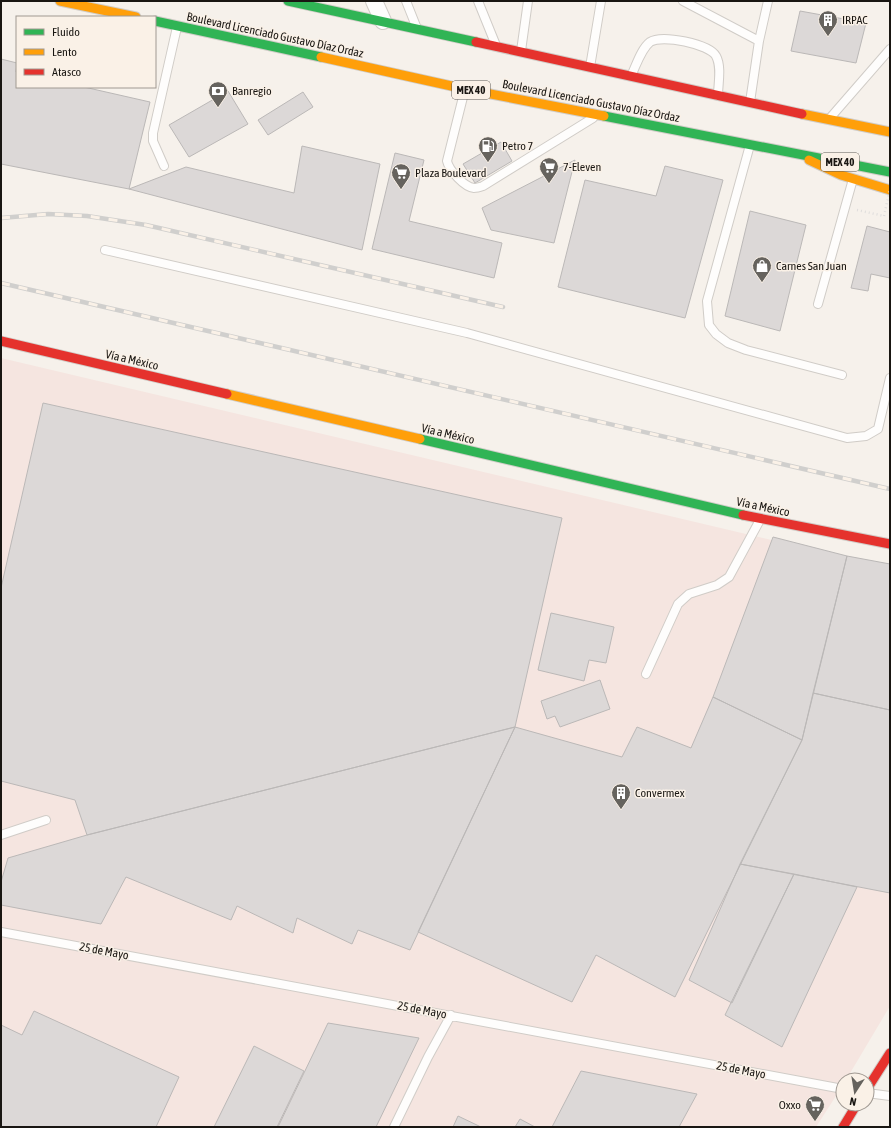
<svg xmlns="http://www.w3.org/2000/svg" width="891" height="1128" viewBox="0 0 891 1128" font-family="'Asap Condensed',sans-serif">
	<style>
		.industrial { fill: #f5e5e0 }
		.building { fill: #dcd8d7; stroke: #bbb8b7 }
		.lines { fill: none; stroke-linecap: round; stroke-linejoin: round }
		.lane-casing { stroke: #d0ccc7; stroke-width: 10 }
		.street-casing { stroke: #d0ccc7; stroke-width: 18 }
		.fast-casing { stroke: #d0ccc7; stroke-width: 11 }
		.slow-casing { stroke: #d0ccc7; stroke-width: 11 }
		.jam-casing { stroke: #d0ccc7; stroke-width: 11 }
		.path { stroke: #dfdddc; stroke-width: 2.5; stroke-dasharray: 1 3; stroke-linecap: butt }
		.lane { stroke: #fefdfc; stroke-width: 8 }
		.street { stroke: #fefdfc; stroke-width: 16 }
		.fast { stroke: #30b455; stroke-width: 9 }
		.slow { stroke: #ff9f0a; stroke-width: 9 }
		.jam { stroke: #e5322d; stroke-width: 9 }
		.rail-casing { stroke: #d0cfcd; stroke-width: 4.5 }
		.rail { stroke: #faf1e7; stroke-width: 3; stroke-dasharray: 9; stroke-linecap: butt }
		.path-bridge { stroke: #dfdddc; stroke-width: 2.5; stroke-dasharray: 1 3; stroke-linecap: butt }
		.labels { text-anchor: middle; stroke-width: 3; stroke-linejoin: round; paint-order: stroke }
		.shield { fill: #faf1e7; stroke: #5c5852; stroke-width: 1 }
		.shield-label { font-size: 11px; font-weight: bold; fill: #191612 }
		.poi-label { font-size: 12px; fill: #191612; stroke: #faf1e7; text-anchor: start }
		.street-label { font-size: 12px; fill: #191612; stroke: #faf1e7 }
	</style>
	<rect width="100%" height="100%" fill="#f6f1eb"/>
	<path class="industrial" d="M 1,358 L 890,568 L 890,1006 L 846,1080 L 843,1080 L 843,1085 L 816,1127 L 1,1127 Z"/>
	<path class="building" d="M 800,11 L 866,23 L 856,63 L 791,51 Z
		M 1,59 L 17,63 L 16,72 L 17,72 L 17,87 L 84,87 L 150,102 L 129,189 L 1,164 Z
		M 228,91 L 248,124 L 189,157 L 169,125 Z
		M 303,92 L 313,107 L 268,135 L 258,120 Z
		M 501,142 L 512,161 L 475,183 L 463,164 Z
		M 302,146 L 380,164 L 362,250 L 129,189 L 186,167 L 294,193 Z
		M 395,153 L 424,160 L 409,221 L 502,243 L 494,278 L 372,249 Z
		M 575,160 L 554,243 L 491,230 L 482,208 Z
		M 665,166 L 723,180 L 685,318 L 558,287 L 585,180 L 656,196 Z
		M 750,211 L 806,225 L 780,331 L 725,316 Z
		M 867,226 L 890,232 L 890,278 L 871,274 L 868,291 L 851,288 Z
		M 43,403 L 562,518 L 515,727 L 87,835 L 75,800 L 1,781 L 1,588 Z
		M 773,537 L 847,556 L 802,740 L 713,697 Z
		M 847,556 L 890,564 L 890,710 L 813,693 Z
		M 551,613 L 614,627 L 606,663 L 589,660 L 584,681 L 538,670 Z
		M 600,680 L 610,709 L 560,727 L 555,716 L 547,719 L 541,701 Z
		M 813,693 L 890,710 L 890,893 L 740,864 L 802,740 Z
		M 713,697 L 802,740 L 675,997 L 596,955 L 572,1002 L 418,932 L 515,727 L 622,757 L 637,727 L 691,748 Z
		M 515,727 L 410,950 L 358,930 L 352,944 L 297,918 L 293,933 L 237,906 L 231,920 L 126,877 L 101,924 L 1,905 L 1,882 L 8,858 L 87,835 Z
		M 740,864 L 794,874 L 732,1003 L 689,980 Z
		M 794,874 L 857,887 L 782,1047 L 725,1015 Z
		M 34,1011 L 179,1077 L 156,1127 L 1,1127 L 1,1025 L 22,1035 Z
		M 328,1023 L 419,1038 L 376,1127 L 278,1127 Z
		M 254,1046 L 304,1071 L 277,1127 L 214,1127 Z
		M 581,1071 L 697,1094 L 679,1127 L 552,1127 Z
		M 458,1116 L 481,1127 L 453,1127 Z
		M 520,1119 L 535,1127 L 515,1127 Z"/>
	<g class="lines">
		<defs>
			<path id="lane" d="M 406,1 L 416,26
				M 478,1 L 495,43
				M 683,1 L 759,41
				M 521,51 L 528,1
				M 590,67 L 601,1
				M 631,76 C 636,66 641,49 650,42 C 662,34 709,44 716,56 C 722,67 718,84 718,96
				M 465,89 L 447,161 C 449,170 464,187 474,188 C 477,188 480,187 483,186 L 593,118
				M 750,102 L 759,41 L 768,1
				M 830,118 L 890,49
				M 750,145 L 707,301 L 709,325 L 716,334 L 728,343 L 746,350 L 842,375
				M 164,166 L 153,141 L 153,133 L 177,27
				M 105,250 L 467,333 L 847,438 L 866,436 L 878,429 L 890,378
				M 818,304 L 853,179
				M 646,674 L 678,604 L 689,594 L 717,585 L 729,577 L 760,520
				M 1,835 L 46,820
				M 1,932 L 843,1089
				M 867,1093 L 890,1096
				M 394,1127 L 428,1057 L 451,1015"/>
			<path id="street" d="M 374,1 L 383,21"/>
			<path id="fast" d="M 288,1 L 476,42
				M 155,21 L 321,57
				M 604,116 L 890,172
				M 420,439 L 743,515"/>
			<path id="slow" d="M 60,1 L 136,17
				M 321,57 L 465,89 L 604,116
				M 802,114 L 890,132
				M 809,160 L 841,175 L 890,190
				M 227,394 L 420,439"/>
			<path id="jam" d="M 476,42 L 802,114
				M 1,341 L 227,394
				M 743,515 L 890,544
				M 867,1089 L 890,1053
				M 843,1127 L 857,1104"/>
		</defs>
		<use href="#lane" class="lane-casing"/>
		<use href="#street" class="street-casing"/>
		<use href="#fast" class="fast-casing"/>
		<use href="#slow" class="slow-casing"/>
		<use href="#jam" class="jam-casing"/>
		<path class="path" d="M 857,210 L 884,216"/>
		<use href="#lane" class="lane"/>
		<use href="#street" class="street"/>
		<use href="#fast" class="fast"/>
		<use href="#slow" class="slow"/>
		<use href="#jam" class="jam"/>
		<defs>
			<path id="rail" d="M 1,218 L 48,214 L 87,216 L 146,225 L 503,307
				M 1,283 L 890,489"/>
		</defs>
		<use href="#rail" class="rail-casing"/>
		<use href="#rail" class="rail"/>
		<path class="path-bridge" d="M 884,216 L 890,189"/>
	</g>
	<defs>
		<symbol id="building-pin" viewBox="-11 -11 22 30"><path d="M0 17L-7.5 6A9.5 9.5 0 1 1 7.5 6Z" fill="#66635e" stroke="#faf1e7"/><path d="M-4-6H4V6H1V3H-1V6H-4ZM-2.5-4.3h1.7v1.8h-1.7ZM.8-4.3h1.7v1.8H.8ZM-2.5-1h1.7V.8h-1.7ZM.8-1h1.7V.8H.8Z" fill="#fff"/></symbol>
		<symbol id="bank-pin" viewBox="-11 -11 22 30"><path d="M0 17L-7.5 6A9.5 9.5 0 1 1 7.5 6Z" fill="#66635e" stroke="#faf1e7"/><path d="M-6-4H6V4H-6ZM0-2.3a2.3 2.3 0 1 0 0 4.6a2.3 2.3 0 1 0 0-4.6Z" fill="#fff"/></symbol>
		<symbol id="fuel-pin" viewBox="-11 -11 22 30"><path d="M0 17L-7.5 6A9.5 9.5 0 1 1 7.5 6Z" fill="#66635e" stroke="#faf1e7"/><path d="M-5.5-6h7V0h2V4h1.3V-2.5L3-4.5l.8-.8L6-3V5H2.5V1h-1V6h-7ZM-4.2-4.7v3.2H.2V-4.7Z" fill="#fff"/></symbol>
		<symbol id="supermarket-pin" viewBox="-11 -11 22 30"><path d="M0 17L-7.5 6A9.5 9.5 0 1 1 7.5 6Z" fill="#66635e" stroke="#faf1e7"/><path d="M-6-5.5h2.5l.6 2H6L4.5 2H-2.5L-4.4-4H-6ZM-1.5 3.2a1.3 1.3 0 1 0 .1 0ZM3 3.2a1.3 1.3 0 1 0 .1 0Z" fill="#fff"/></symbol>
		<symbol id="shop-pin" viewBox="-11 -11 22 30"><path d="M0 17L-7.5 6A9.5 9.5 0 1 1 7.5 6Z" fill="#66635e" stroke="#faf1e7"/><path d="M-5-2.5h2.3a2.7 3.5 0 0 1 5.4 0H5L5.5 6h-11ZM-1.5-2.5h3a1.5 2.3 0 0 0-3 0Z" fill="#fff"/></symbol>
	</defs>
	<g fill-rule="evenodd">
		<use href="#building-pin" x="817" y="9" width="22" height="30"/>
		<use href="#bank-pin" x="207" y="80" width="22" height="30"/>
		<use href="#fuel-pin" x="477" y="135" width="22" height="30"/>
		<use href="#supermarket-pin" x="538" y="156" width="22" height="30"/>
		<use href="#supermarket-pin" x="390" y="162" width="22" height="30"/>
		<use href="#shop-pin" x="751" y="255" width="22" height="30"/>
		<use href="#building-pin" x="610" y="782" width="22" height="30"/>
		<use href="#supermarket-pin" x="804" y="1094" width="22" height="30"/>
	</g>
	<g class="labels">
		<g class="shield">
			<rect x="452" y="81" width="38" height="18" rx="3"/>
			<rect x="821" y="153" width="38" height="18" rx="3"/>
		</g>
		<g class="shield-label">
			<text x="471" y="94">MEX 40</text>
			<text x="840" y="166">MEX 40</text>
		</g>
		<g class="poi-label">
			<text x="842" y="24">IRPAC</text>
			<text x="232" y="95">Banregio</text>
			<text x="502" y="150">Petro 7</text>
			<text x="563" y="171">7-Eleven</text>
			<text x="415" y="177">Plaza Boulevard</text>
			<text x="776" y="270">Carnes San Juan</text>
			<text x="635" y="797">Convermex</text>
			<text x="801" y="1109" text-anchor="end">Oxxo</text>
		</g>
		<g class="street-label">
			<text transform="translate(275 35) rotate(12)" y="4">Boulevard Licenciado Gustavo Díaz Ordaz</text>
			<text transform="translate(591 101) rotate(11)" y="4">Boulevard Licenciado Gustavo Díaz Ordaz</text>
			<text transform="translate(132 360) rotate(13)" y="4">Vía a México</text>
			<text transform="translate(448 434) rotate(13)" y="4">Vía a México</text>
			<text transform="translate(763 507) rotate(12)" y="4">Vía a México</text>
			<text transform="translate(104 951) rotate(11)" y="4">25 de Mayo</text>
			<text transform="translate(422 1010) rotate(11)" y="4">25 de Mayo</text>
			<text transform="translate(741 1070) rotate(11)" y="4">25 de Mayo</text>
		</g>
	</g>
	<rect width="891" height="1128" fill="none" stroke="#191612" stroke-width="4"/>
	<rect x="16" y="16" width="140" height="72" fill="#faf1e7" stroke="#a09992"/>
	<rect x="24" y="29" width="20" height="6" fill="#30b455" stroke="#a09992"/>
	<text x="52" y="36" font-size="12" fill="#191612">Fluido</text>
	<rect x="24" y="49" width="20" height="6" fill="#ff9f0a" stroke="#a09992"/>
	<text x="52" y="56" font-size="12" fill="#191612">Lento</text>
	<rect x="24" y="69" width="20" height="6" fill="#e5322d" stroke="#a09992"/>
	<text x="52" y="76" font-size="12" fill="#191612">Atasco</text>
	<g transform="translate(855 1092) rotate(192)"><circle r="19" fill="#faf1e7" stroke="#a09992"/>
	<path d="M0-3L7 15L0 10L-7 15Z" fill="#66635e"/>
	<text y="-6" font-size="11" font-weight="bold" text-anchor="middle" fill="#191612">N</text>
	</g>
</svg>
